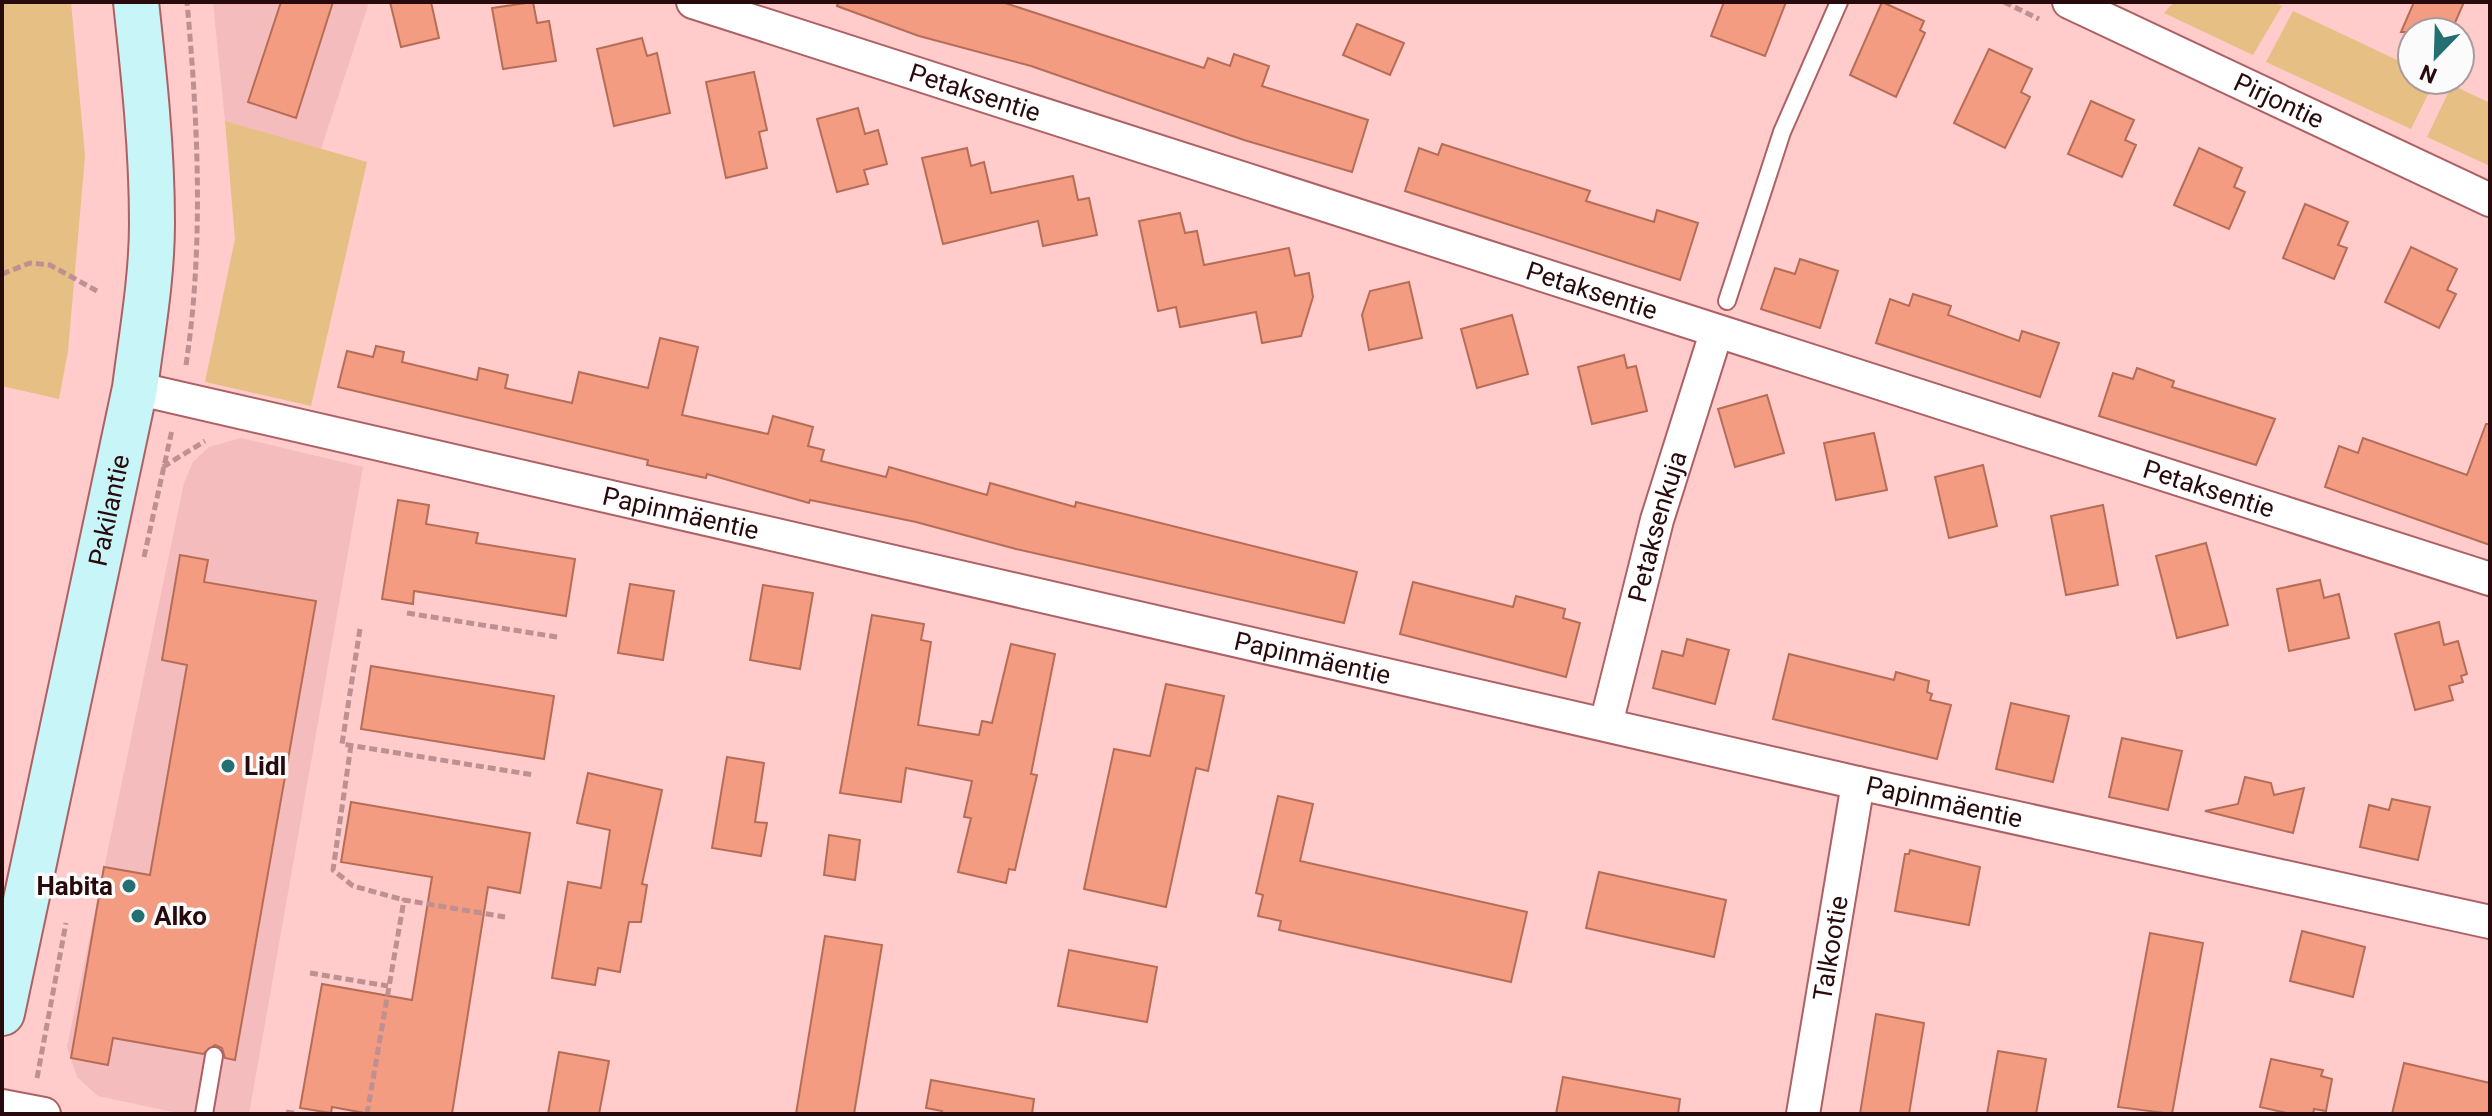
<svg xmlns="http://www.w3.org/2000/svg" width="2492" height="1116" viewBox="0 0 2492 1116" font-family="Roboto,sans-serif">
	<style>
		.built { fill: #f4bcbc }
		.green { fill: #e6bf84 }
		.building { fill: #f39c81; stroke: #b66d57; stroke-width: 2 }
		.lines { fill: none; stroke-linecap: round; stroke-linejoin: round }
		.service-casing { stroke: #ad6164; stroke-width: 20 }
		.minor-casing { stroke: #ad6164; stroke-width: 36 }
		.secondary-casing { stroke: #ad6164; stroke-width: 48 }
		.path { stroke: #be9091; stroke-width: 5; stroke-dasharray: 8 4; stroke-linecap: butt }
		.service { stroke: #fff; stroke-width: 16 }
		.minor { stroke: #fff; stroke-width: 32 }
		.secondary { stroke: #c8f5f7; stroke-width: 44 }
		.poi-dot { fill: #236f71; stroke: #fbfbfb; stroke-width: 3 }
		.labels { text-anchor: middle; stroke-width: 7; stroke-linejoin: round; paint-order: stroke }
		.street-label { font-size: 26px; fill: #280a0d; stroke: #fbfbfb }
		.poi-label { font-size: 26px; font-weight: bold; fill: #280a0d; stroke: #fbfbfb; text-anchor: start }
	</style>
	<rect width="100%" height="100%" fill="#ffcbcb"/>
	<path class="built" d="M 213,2 L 369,2 L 321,149 L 225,121 Z
		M 241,438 L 363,467 L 249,1114 L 183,1114 L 98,1096 L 77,1077 L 67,1047 L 184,483 L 193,462 L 209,447 Z"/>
	<path class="green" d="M 2,2 L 71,2 L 85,156 L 68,351 L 59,399 L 2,386 Z
		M 2174,2 L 2273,2 L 2282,6 L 2253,55 L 2164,13 Z
		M 2293,11 L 2412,67 L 2412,80 L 2435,80 L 2411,129 L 2266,62 Z
		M 2452,85 L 2490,103 L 2490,166 L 2427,137 Z
		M 225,121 L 367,162 L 311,406 L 205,382 L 235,239 Z"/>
	<path class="building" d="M 281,2 L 333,2 L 296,118 L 248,102 Z
		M 390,2 L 431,2 L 439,38 L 401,47 Z
		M 533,2 L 537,23 L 549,21 L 556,61 L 503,69 L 492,8 Z
		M 838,2 L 1002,2 L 1204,68 L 1208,58 L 1230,66 L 1234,54 L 1269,66 L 1262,86 L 1368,120 L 1352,172 L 1244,140 L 1031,66 L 919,36 L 837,6 Z
		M 1724,2 L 1786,2 L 1765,56 L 1711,36 Z
		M 1882,2 L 1924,21 L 1920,30 L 1925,33 L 1896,97 L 1850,75 Z
		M 2414,2 L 2464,2 L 2451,32 L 2401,32 Z
		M 1357,24 L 1404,43 L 1390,75 L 1343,55 Z
		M 642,38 L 647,56 L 657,53 L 670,113 L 614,126 L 597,49 Z
		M 1989,49 L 2032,69 L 2021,92 L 2030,97 L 2005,148 L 1954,123 Z
		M 754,72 L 767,130 L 759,132 L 767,168 L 726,178 L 706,82 Z
		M 2091,101 L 2134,120 L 2125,140 L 2136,145 L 2122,177 L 2068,154 Z
		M 858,108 L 865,134 L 878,130 L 887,164 L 864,170 L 868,184 L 837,192 L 817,119 Z
		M 1442,144 L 1590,191 L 1586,201 L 1654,222 L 1657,210 L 1698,223 L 1680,280 L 1405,191 L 1419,148 L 1438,155 Z
		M 967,148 L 971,166 L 984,162 L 991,193 L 1073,176 L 1078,200 L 1089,198 L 1097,235 L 1043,246 L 1038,221 L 943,244 L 922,158 Z
		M 2199,148 L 2242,168 L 2234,187 L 2245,192 L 2229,229 L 2174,205 Z
		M 2305,204 L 2348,222 L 2338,245 L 2347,248 L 2334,279 L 2283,258 Z
		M 1180,213 L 1185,233 L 1197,231 L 1204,265 L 1289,248 L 1295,276 L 1309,273 L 1313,297 L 1301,336 L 1262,343 L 1256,312 L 1180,327 L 1176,307 L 1158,311 L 1139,221 Z
		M 2411,247 L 2457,269 L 2447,290 L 2456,294 L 2439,328 L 2385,302 Z
		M 1800,259 L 1838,271 L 1820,328 L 1761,309 L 1775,268 L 1795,274 Z
		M 1409,282 L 1422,338 L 1369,350 L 1362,315 L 1370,291 Z
		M 1913,294 L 1951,306 L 1948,315 L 2019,341 L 2022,331 L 2059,343 L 2040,397 L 1876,343 L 1890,299 L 1909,306 Z
		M 1512,315 L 1528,374 L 1477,388 L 1461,329 Z
		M 660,338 L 698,347 L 682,415 L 768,434 L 773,416 L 813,427 L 808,446 L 824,450 L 821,461 L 886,477 L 889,467 L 987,495 L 990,483 L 1075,507 L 1076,502 L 1357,572 L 1344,623 L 1016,549 L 916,522 L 810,500 L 809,503 L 707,474 L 706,478 L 647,465 L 648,460 L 338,387 L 347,351 L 373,357 L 376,346 L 404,352 L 402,362 L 477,380 L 479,368 L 508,375 L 505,388 L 572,403 L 579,372 L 648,388 Z
		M 1624,355 L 1627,368 L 1636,366 L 1647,411 L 1592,424 L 1578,367 Z
		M 2137,368 L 2174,381 L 2172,387 L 2275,419 L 2256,465 L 2099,416 L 2113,373 L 2133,379 Z
		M 1767,395 L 1784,453 L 1735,467 L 1718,409 Z
		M 2486,424 L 2490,424 L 2490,545 L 2325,487 L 2339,446 L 2358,453 L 2363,438 L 2467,475 Z
		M 1874,433 L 1887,490 L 1836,500 L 1824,443 Z
		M 1983,465 L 1997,526 L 1949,538 L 1935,477 Z
		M 398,500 L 429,505 L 426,524 L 478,533 L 476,543 L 575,559 L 566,616 L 414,591 L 413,604 L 382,599 Z
		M 2103,505 L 2118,585 L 2066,595 L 2051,516 Z
		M 2206,543 L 2228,625 L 2177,638 L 2156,556 Z
		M 180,555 L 208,560 L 204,582 L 316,601 L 235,1060 L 225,1058 L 222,1048 L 215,1045 L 203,1054 L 113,1038 L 108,1065 L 71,1058 L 104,867 L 150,875 L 187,665 L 162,660 Z
		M 2320,580 L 2324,598 L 2339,594 L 2349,638 L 2289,651 L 2277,589 Z
		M 1413,582 L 1513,607 L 1516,596 L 1565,609 L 1563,618 L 1580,623 L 1566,677 L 1400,634 Z
		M 630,584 L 674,591 L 663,660 L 618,653 Z
		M 763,585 L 813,593 L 800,669 L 750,660 Z
		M 872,615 L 924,624 L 921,640 L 931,642 L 918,725 L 979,735 L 982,721 L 992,723 L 1011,644 L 1055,654 L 1031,774 L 1037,775 L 1015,870 L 1009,869 L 1006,883 L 958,872 L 971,818 L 964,817 L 972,781 L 906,768 L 901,802 L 840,793 Z
		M 2439,622 L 2444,645 L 2458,641 L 2467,674 L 2461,676 L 2463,682 L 2449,686 L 2453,700 L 2415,710 L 2395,634 Z
		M 1687,639 L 1729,650 L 1715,704 L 1653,688 L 1662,651 L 1683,656 Z
		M 1789,654 L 1894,680 L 1896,672 L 1929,681 L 1927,692 L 1932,694 L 1930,700 L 1951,705 L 1937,759 L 1773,719 Z
		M 371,666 L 554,696 L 544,759 L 361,729 Z
		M 1166,684 L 1224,696 L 1208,771 L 1196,768 L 1166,907 L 1084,889 L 1114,749 L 1150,756 Z
		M 2011,703 L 2069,716 L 2053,782 L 1996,769 Z
		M 2122,738 L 2182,751 L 2168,810 L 2109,797 Z
		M 727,757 L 764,763 L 755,822 L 767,823 L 761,856 L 712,848 Z
		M 588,773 L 662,790 L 642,884 L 647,885 L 641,922 L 629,922 L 620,972 L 598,968 L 595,985 L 552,978 L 568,882 L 601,888 L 610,830 L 577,823 Z
		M 2245,777 L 2271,783 L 2274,795 L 2304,788 L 2293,833 L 2205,811 L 2238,804 Z
		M 1278,796 L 1313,804 L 1300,861 L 1527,912 L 1511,982 L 1279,930 L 1281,921 L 1258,916 L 1263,895 L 1256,893 Z
		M 2392,799 L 2430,807 L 2418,860 L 2360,847 L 2369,805 L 2389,810 Z
		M 351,802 L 530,833 L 520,893 L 488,887 L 452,1114 L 370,1114 L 332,1107 L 331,1113 L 300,1108 L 322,984 L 412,1000 L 432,877 L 341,862 Z
		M 829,835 L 860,840 L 855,880 L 824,875 Z
		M 1910,850 L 1980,867 L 1969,925 L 1895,911 L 1905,854 L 1909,854 Z
		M 1599,872 L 1726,900 L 1714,957 L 1586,928 Z
		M 2302,931 L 2365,947 L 2353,997 L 2290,981 Z
		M 2150,933 L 2203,943 L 2172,1114 L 2118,1107 Z
		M 825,936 L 882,945 L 854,1114 L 796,1114 Z
		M 1069,950 L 1157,967 L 1147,1022 L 1058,1006 Z
		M 1876,1014 L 1924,1023 L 1909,1114 L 1860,1114 Z
		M 1998,1051 L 2046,1059 L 2036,1114 L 1987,1114 Z
		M 559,1052 L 609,1061 L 599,1114 L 548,1114 Z
		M 2271,1059 L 2323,1070 L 2321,1076 L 2332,1079 L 2326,1111 L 2314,1109 L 2313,1114 L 2291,1114 L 2260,1107 Z
		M 2404,1063 L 2490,1083 L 2490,1114 L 2392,1114 Z
		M 1563,1077 L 1680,1099 L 1678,1114 L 1556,1114 Z
		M 931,1080 L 1034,1099 L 1032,1114 L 941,1114 L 942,1111 L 926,1108 Z"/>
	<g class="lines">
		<defs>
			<path id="service" d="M 1727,301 L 1782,132 L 1839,2
				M 204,1114 L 214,1056"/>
			<g id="minor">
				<path id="s1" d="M 693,2 L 2490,579"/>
				<path id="s2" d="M 2069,2 L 2490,200"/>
				<path id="s3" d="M 135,388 L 1858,783 L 2490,922"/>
				<path id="s4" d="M 1606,724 L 1657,520 L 1716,333"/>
				<path d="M 2,1106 L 44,1114"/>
				<path id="s5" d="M 1803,1114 L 1858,783"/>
			</g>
			<g id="secondary">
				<path id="s6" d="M 2,1013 L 135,388 C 142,333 152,278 152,223 C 152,149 144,75 136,2"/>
			</g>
		</defs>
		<use href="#service" class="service-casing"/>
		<use href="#minor" class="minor-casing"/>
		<use href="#secondary" class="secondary-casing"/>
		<path class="path" d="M 2004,2 L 2039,19
			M 2,274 L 30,263 L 50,265 L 97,291
			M 186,365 C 204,245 198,123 187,2
			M 163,467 L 205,441
			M 144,557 L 172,430
			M 407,613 L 557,637
			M 360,629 L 342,744 L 534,775
			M 351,745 L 333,870 L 353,886 L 404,900
			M 310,973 L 388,986
			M 37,1078 L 66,923
			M 286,1112 L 298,1114
			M 367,1114 L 404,900 L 505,917"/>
		<use href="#service" class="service"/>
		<use href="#minor" class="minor"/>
		<use href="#secondary" class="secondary"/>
	</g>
	<g class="poi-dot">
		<circle cx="228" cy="766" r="8"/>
		<circle cx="129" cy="886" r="8"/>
		<circle cx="138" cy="916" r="8"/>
	</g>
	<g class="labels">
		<g class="street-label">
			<text dy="9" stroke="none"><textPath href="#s1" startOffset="296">Petaksentie</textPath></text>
			<text dy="9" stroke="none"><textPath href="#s2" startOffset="232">Pirjontie</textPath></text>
			<text dy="9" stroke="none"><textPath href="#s1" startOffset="944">Petaksentie</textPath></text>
			<text dy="9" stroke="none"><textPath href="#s1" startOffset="1592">Petaksentie</textPath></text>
			<text dy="9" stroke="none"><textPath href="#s6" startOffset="514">Pakilantie</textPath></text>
			<text dy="9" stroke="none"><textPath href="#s3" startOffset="560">Papinmäentie</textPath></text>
			<text dy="9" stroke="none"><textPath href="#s4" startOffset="204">Petaksenkuja</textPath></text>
			<text dy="9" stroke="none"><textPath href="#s3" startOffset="1208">Papinmäentie</textPath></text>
			<text dy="9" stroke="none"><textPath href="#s3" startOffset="1856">Papinmäentie</textPath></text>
			<text dy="9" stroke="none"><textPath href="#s5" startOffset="168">Talkootie</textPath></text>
		</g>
		<g class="poi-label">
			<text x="244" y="775">Lidl</text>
			<text x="113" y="895" text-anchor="end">Habita</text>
			<text x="154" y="925">Alko</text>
		</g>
	</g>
	<rect width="2492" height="1116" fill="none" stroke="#280a0d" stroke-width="8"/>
	<g transform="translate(2436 56) rotate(203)"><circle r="38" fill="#fbfbfb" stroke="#a79b9c" stroke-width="2"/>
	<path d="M0-6L14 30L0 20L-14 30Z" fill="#236f71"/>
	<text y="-12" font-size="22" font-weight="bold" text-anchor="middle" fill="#280a0d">N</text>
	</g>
</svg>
